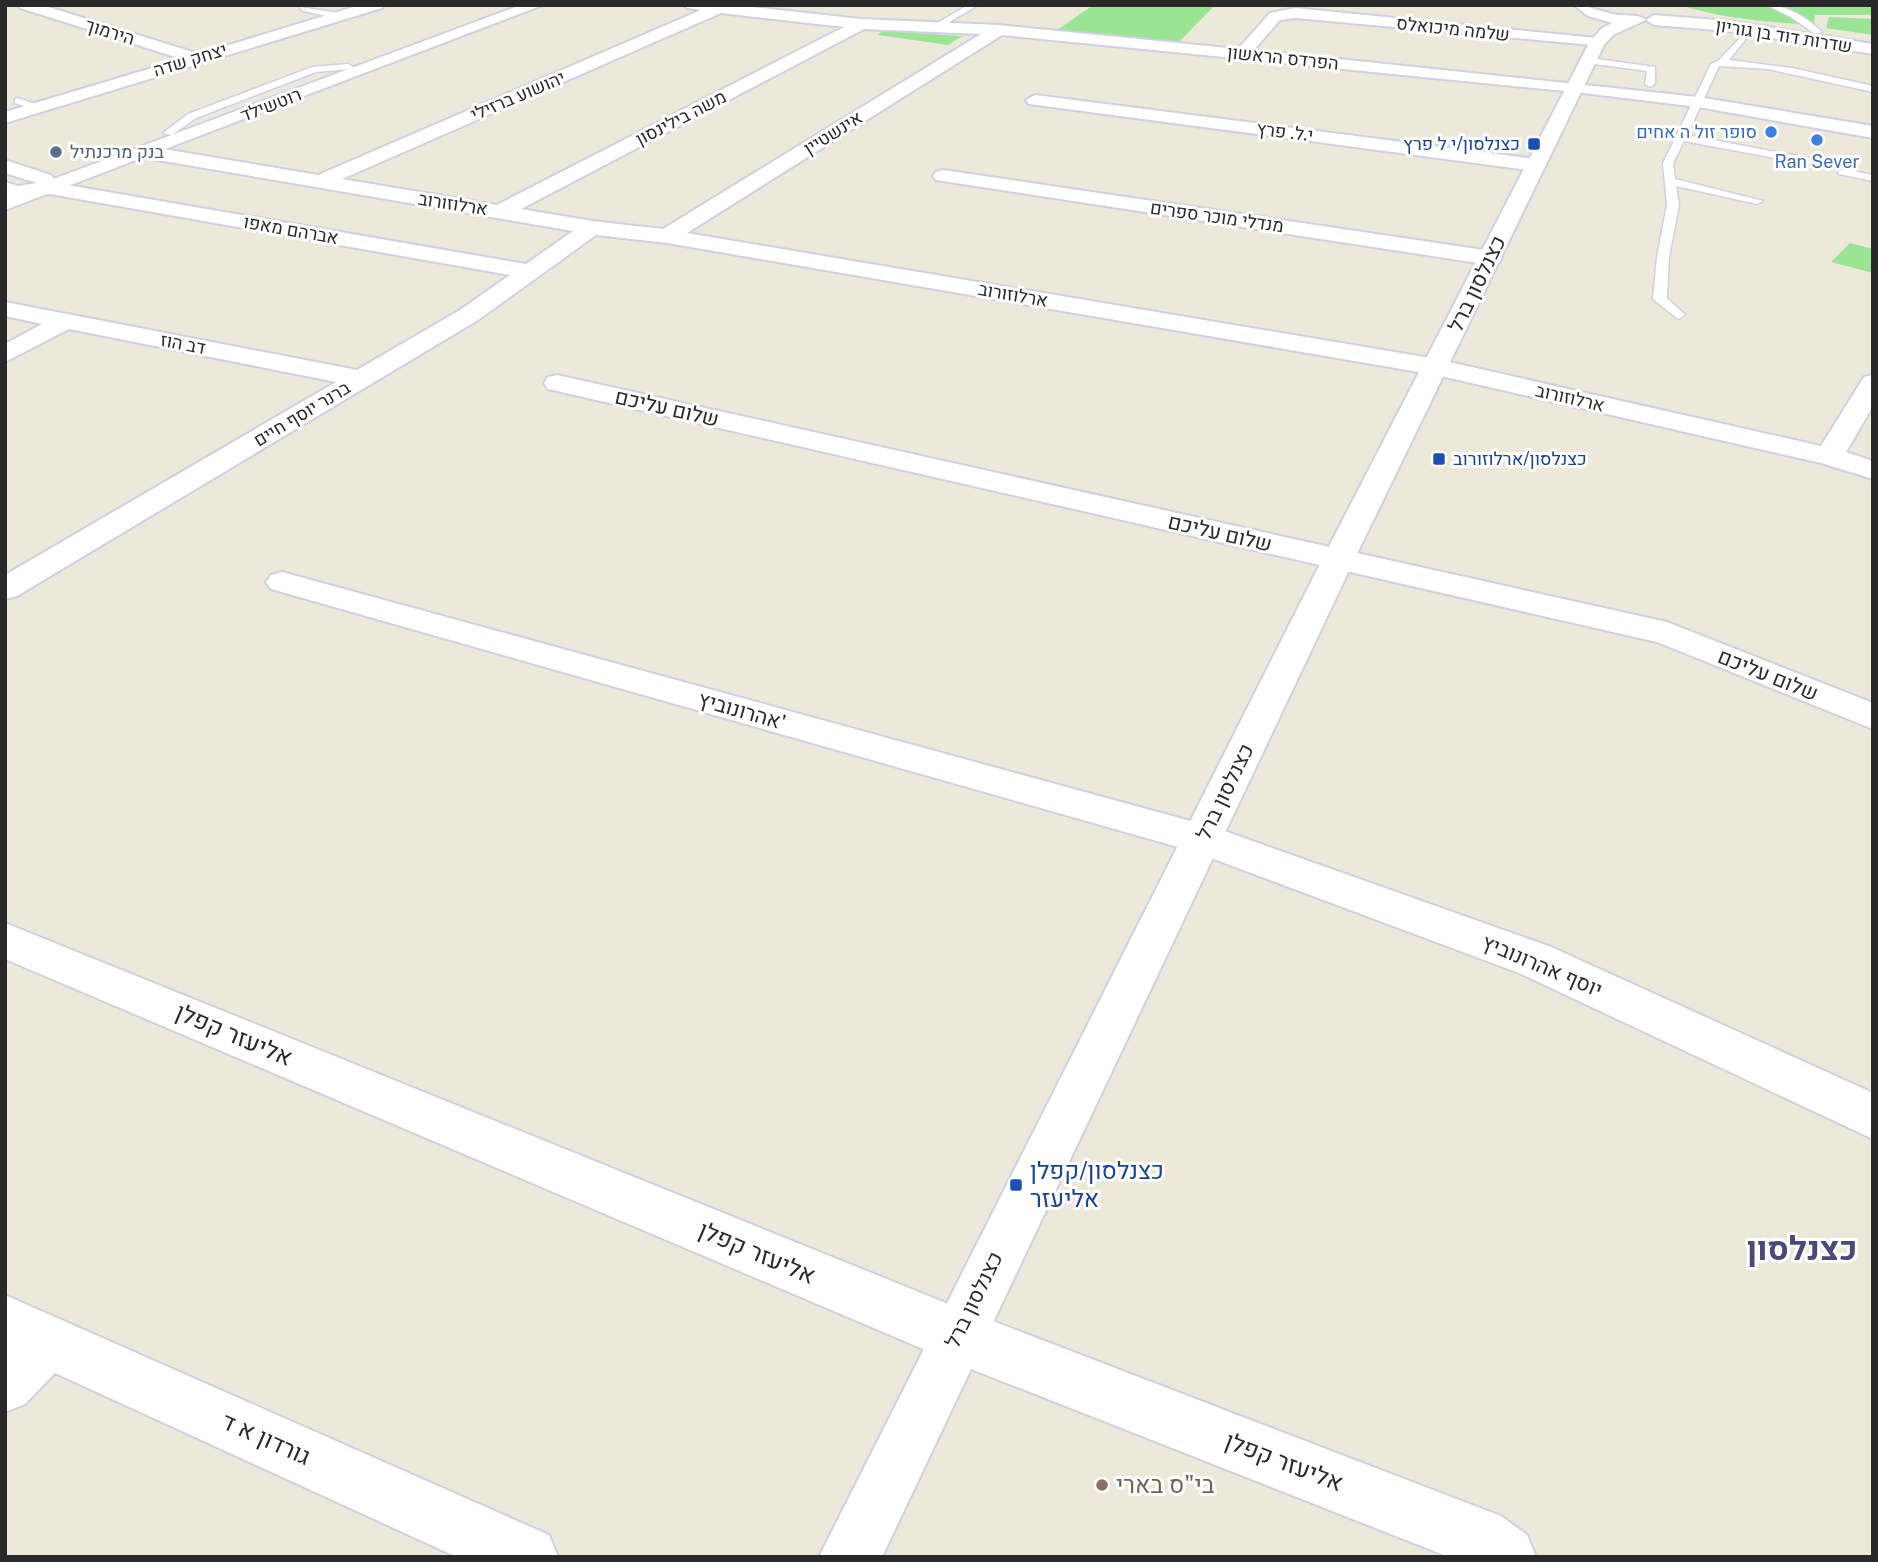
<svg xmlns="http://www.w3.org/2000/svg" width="1878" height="1562" viewBox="0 0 1878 1562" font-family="'Public Sans',Heebo,sans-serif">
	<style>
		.green { fill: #99e594 }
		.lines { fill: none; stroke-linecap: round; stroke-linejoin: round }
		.service-casing { stroke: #d1cfe3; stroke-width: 3 }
		.minor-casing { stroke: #d1cfe3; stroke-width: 4 }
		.tertiary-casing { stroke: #d1cfe3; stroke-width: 4 }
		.secondary-casing { stroke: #d1cfe3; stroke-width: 4 }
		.service { fill: #fff; fill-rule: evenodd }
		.minor { fill: #fff; fill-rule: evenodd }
		.tertiary { fill: #fff; fill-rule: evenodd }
		.secondary { fill: #fff; fill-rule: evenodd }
		.shop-dot { fill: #3f7fe0; stroke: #fff; stroke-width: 2.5 }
		.transit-dot { fill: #1a4fb4; stroke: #fff; stroke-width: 2.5 }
		.service-dot { fill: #5c6f8a; stroke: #fff; stroke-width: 2.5 }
		.education-dot { fill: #8d6e63; stroke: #fff; stroke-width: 2.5 }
		.labels { text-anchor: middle; stroke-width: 6; stroke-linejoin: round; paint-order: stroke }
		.far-street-label { font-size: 18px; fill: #292929; stroke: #fff }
		.far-shop-label { font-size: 18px; fill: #366cbe; stroke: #fff; text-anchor: end }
		.far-transit-label { font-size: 18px; fill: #164399; stroke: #fff; text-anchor: end }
		.far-service-label { font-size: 18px; fill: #4e5e75; stroke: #fff; text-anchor: start }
		.street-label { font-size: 21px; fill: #292929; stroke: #fff }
		.near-street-label { font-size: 24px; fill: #292929; stroke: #fff }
		.near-transit-label { font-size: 24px; fill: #164399; stroke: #fff; text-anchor: start }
		.near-education-label { font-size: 24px; fill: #785e54; stroke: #fff; text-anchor: start }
		.near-district-label { font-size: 33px; font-weight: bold; fill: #4d487b; stroke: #fff }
	</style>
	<rect width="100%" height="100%" fill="#ece9da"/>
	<path class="green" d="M 1093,5 L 1215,5 L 1178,43 L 1056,31 Z
		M 1680,5 L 1873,5 L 1873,15 L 1815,15 L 1814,25 C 1768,22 1724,19 1680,5 Z
		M 1829,17 L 1873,19 L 1873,35 L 1826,28 Z
		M 882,31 L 962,36 L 948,45 L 878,35 Z
		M 1850,243 L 1873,249 L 1873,273 L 1831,262 Z"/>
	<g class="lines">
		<defs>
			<path id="service" d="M 968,5 L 978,5 L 936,30 L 929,28 Z
				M 1767,5 C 1788,5 1807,18 1822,32 L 1815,34 L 1791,17 Z
				M 300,7 L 340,13 L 344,16 L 340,19 L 303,11 Z
				M 1742,36 L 1746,39 L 1729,60 L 1792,68 L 1873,86 L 1873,92 L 1768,69 L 1719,66 L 1687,135 L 1829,162 L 1834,165 L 1829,168 L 1684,141 L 1673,163 L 1675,179 L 1763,201 L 1757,204 L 1676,186 L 1679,205 L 1669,257 L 1667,298 L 1685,315 L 1678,319 L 1653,299 L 1657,257 L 1667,205 L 1663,163 L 1711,64 L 1718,61 Z
				M 1590,58 L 1655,67 L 1655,84 L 1650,87 L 1645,84 L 1647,71 L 1587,63 L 1587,59 Z
				M 348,64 L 353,67 L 351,69 L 316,72 L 196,118 L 172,135 L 163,133 L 188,114 L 312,67 Z
				M 18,98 L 41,106 L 42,108 L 37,111 L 15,103 L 15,99 Z
				M 1843,169 L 1873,175 L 1873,181 L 1839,174 L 1838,172 Z"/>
			<path id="minor" d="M 18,5 L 42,5 L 199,54 L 360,5 L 384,5 L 382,8 L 5,123 L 5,112 L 182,59 L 20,8 Z
				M 685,5 L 735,5 L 861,19 L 999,25 L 1238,49 L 1270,13 L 1295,8 L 1597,38 L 1605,43 L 1603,46 L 1295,18 L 1280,20 L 1254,50 L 1698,97 L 1873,126 L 1873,138 L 1698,107 L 1575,92 L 1002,35 L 687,233 L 1436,359 L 1821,446 L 1864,377 L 1873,375 L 1873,406 L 1846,452 L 1873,461 L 1873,479 L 1821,463 L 1436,375 L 667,243 L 596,235 L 478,320 L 17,596 L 5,599 L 5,575 L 336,382 L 69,329 L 5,362 L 5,344 L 42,324 L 5,316 L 5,302 L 357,370 L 460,310 L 510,275 L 50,194 L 43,192 L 40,188 L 43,184 L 50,182 L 526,264 L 573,231 L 146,158 L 136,152 L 146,146 L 318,175 L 701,10 L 687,8 ZM 721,13 L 844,27 L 497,205 L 342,179 ZM 864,29 L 981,34 L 663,229 L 592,221 L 521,209 Z
				M 1035,95 L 1536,159 L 1543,161 L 1546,165 L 1543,169 L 1536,171 L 1029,104 L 1026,100 Z
				M 943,170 L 1491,251 L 1499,253 L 1502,258 L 1499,263 L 1491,265 L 936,180 L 933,176 L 936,172 Z
				M 557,375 L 1667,622 L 1873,703 L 1873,729 L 1657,642 L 548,389 L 544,383 L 548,377 Z
				M 282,572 L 1216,828 L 1551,947 L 1873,1093 L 1873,1139 L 1519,973 L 1192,851 L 271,589 L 266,582 L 271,575 Z
				M 5,923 L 956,1307 L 1501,1516 L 1527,1535 L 1536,1557 L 1449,1557 L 956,1363 L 5,959 Z
				M 5,1295 L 549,1535 L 558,1557 L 457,1557 L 55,1373 L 25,1404 L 5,1412 Z"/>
			<path id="tertiary" d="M 1574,5 C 1590,5 1602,13 1619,15 C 1629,16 1639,14 1646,20 L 1654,15 L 1729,21 L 1873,44 L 1873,54 L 1729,31 L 1654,25 L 1646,20 L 1613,35 L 1604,45 L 1354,560 L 882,1557 L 819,1557 L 1322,560 L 1589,43 L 1601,29 L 1612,23 L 1588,16 Z
				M 5,160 L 51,175 L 60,188 L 57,192 C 41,196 21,200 5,195 L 5,182 L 18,186 L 37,183 L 5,173 Z"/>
			<path id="secondary" d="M 521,5 L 543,5 L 5,210 L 5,197 Z"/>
		</defs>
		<use href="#service" class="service-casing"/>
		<use href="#minor" class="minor-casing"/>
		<use href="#tertiary" class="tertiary-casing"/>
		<use href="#secondary" class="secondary-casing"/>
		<use href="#service" class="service"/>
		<use href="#minor" class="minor"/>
		<use href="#tertiary" class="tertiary"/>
		<use href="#secondary" class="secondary"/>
	</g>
	<g class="shop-dot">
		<circle cx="1771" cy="132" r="7"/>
		<circle cx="1817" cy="140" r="7"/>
	</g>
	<g class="transit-dot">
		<rect x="1527" y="137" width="14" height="14" rx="3.5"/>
		<rect x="1432" y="452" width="14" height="14" rx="3.5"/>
		<rect x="1009" y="1178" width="14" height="14" rx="3.5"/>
	</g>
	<circle class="service-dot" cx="56" cy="152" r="7"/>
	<circle class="education-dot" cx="1102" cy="1485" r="7"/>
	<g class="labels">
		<g class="far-street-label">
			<text transform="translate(1453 29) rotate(6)" y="6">שלמה מיכואלס</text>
			<text transform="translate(110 32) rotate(17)" y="6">הירמוך</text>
			<text transform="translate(1784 36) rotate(9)" y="6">שדרות דוד בן גוריון</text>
			<text transform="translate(1283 58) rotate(6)" y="6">הפרדס הראשון</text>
			<text transform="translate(190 60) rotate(-17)" y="6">יצחק שדה</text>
			<text transform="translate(518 96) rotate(-23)" y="6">יהושוע ברזילי</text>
			<text transform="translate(271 105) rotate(-21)" y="6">רוטשילד</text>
			<text transform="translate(681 118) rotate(-27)" y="6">משה בילינסון</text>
			<text transform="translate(1285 132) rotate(7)" y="6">י.ל. פרץ</text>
			<text transform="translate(833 133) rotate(-32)" y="6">אינשטיין</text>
			<text transform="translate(453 204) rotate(9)" y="6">ארלוזורוב</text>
			<text transform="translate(1217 217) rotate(8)" y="6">מנדלי מוכר ספרים</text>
			<text transform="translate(291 230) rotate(10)" y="6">אברהם מאפו</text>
			<text transform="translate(1013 295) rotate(10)" y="6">ארלוזורוב</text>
			<text transform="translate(183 344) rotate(11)" y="6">דב הוז</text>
			<text transform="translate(1570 398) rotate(13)" y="6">ארלוזורוב</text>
			<text transform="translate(302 414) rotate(-31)" y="6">ברנר יוסף חיים</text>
		</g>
		<g class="far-shop-label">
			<text x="1757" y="138">סופר זול ה אחים</text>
			<text x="1817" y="168" text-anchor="middle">Ran Sever</text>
		</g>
		<g class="far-transit-label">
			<text x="1520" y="150">כצנלסון/י ל פרץ</text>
			<text x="1453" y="465" text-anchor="start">כצנלסון/ארלוזורוב</text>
		</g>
		<g class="far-service-label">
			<text x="70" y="158">בנק מרכנתיל</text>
		</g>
		<g class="street-label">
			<text transform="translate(1477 284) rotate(-64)" y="7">כצנלסון ברל</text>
			<text transform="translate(667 408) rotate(13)" y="7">שלום עליכם</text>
			<text transform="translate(1220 533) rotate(13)" y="7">שלום עליכם</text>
			<text transform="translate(1768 675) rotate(22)" y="7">שלום עליכם</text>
			<text transform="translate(742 711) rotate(16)" y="7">אהרונוביץ'</text>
			<text transform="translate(1225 792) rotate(-64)" y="7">כצנלסון ברל</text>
			<text transform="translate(1542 966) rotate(23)" y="7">יוסף אהרונוביץ</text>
			<text transform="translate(974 1300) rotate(-64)" y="7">כצנלסון ברל</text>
		</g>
		<g class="near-street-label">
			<text transform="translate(234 1035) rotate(23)" y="8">אליעזר קפלן</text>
			<text transform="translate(757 1253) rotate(23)" y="8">אליעזר קפלן</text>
			<text transform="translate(266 1439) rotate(24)" y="8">גורדון א ד</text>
			<text transform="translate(1284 1462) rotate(21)" y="8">אליעזר קפלן</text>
		</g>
		<g class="near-transit-label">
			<text x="1030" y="1179">כצנלסון/קפלן<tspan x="1030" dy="28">אליעזר</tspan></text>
		</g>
		<g class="near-education-label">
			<text x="1116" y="1493">בי"ס בארי</text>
		</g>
		<g class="near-district-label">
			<text x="1802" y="1260">כצנלסון</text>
		</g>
	</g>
	<rect width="1878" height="1562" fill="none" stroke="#292929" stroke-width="14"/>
</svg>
